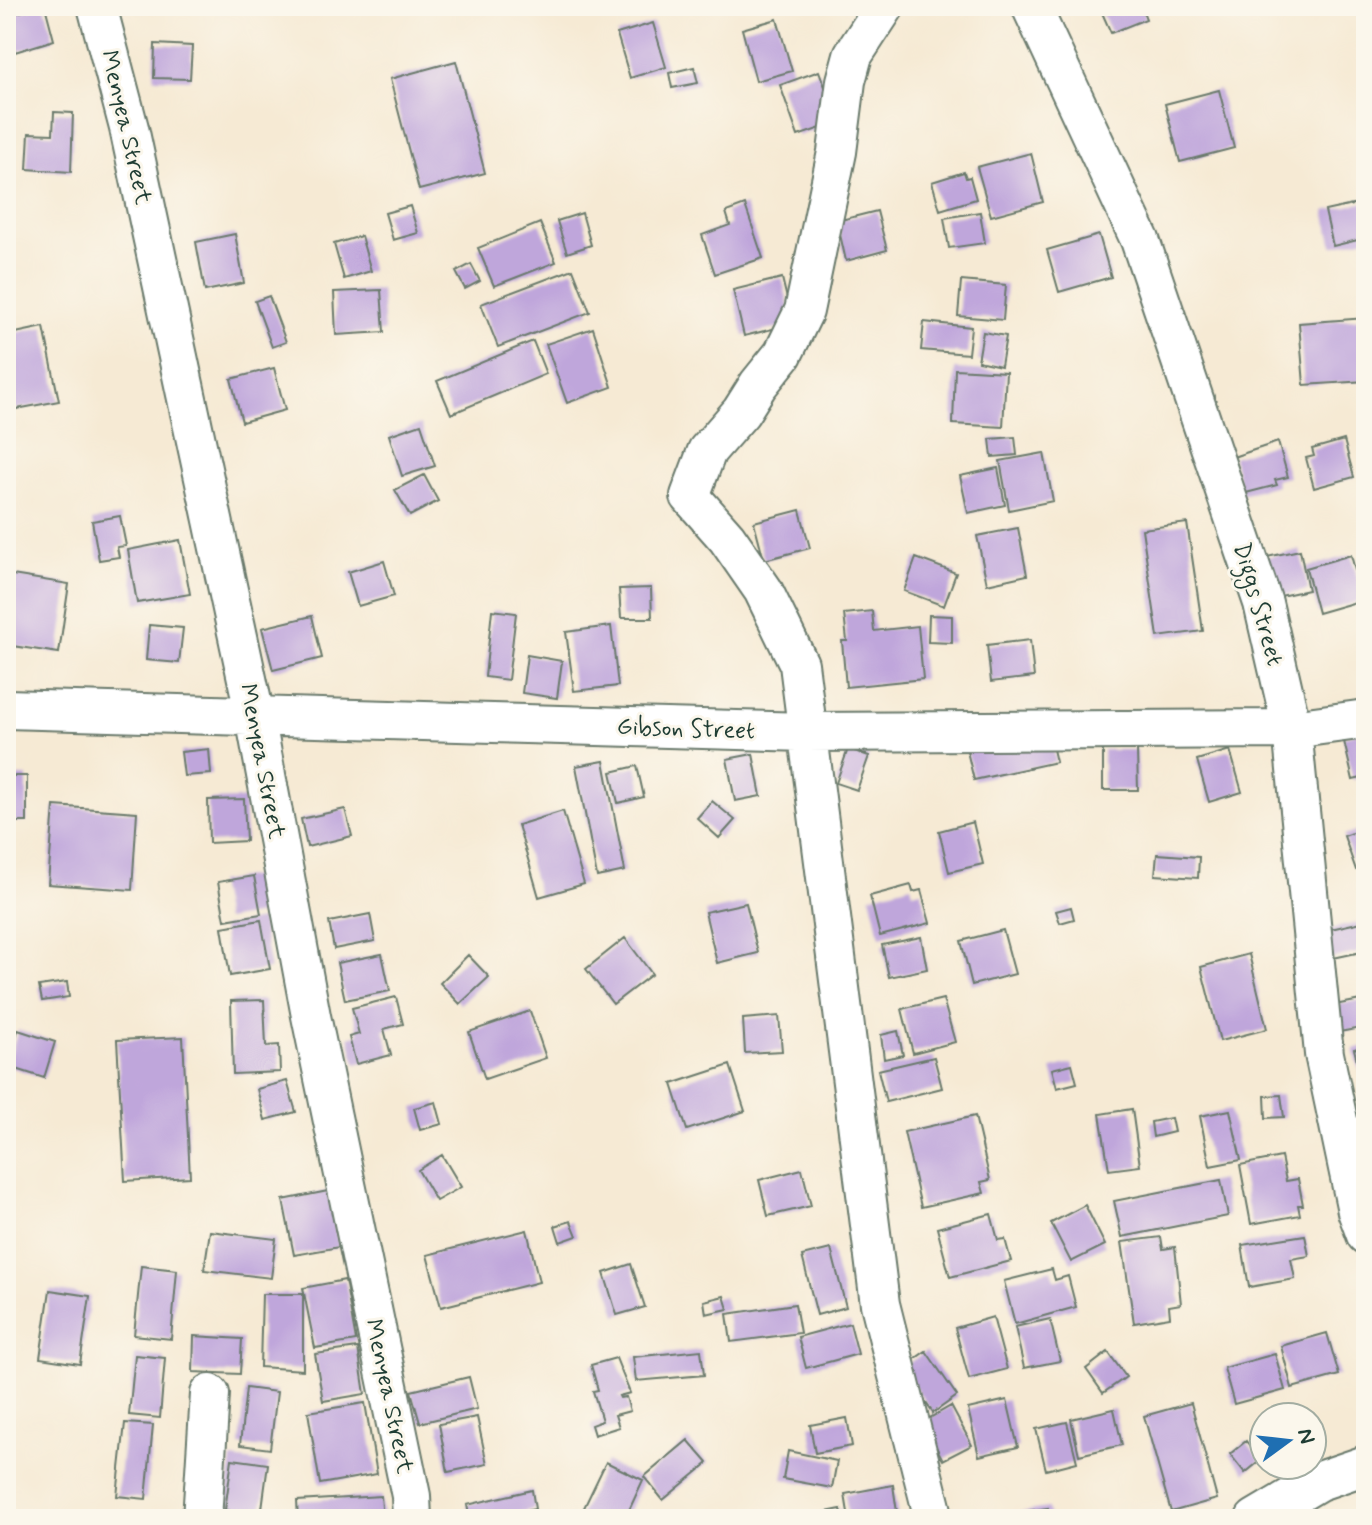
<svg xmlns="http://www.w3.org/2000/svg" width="1372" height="1525" viewBox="0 0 1372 1525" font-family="Mynerve,sans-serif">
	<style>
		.building { fill: #bfa6db }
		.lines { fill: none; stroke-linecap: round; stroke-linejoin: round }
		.street-casing { stroke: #6a7a6c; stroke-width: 42 }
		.street { stroke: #fff; stroke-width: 38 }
		.labels { text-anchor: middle; stroke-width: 6; stroke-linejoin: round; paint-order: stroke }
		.street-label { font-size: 24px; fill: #1f3d34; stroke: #fbf7ec }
	</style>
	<rect width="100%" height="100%" fill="#fbf7ec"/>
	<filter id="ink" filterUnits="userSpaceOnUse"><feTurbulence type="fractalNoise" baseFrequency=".0125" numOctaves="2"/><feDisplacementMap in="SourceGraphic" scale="16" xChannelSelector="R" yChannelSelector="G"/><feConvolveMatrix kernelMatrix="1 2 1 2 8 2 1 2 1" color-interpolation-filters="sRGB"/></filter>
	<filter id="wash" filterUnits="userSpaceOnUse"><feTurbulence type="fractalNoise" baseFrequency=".006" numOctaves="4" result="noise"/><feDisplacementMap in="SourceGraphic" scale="32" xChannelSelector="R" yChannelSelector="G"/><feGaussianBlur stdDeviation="1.8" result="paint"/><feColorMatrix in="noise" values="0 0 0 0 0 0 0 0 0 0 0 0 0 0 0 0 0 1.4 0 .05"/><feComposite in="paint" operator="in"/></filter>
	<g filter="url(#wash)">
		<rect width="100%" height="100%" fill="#f6ead4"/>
		<g id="blocks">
			<path class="building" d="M 41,6 L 45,6 L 54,40 L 15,52 L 6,16 Z
				M 1099,6 L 1141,6 L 1146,19 L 1111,33 Z
				M 777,19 L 792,71 L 756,81 L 742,29 Z
				M 653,23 L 666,67 L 630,78 L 617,34 Z
				M 155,44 L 192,46 L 190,79 L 154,78 Z
				M 456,61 L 485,173 L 419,190 L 390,79 Z
				M 694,67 L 698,83 L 672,88 L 669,73 Z
				M 819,71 L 838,122 L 798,136 L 780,85 Z
				M 1219,90 L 1234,148 L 1180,162 L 1165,104 Z
				M 54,112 L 73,113 L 71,172 L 27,169 L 29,133 L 53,134 Z
				M 1031,153 L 1043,202 L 991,216 L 977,167 Z
				M 964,172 L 966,178 L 970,177 L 976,199 L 940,210 L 932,182 Z
				M 1366,202 L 1366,238 L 1333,246 L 1325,211 Z
				M 745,205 L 763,258 L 715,274 L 702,235 L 730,225 L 726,212 Z
				M 410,206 L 418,233 L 393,240 L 385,213 Z
				M 877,211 L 887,250 L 846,261 L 837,221 Z
				M 980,212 L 985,243 L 949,248 L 944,218 Z
				M 582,213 L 591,245 L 567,253 L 557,221 Z
				M 540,223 L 556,262 L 494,286 L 478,248 Z
				M 235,234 L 244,283 L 205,291 L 196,242 Z
				M 1099,235 L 1111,277 L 1059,292 L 1047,250 Z
				M 361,236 L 371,271 L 344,279 L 334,244 Z
				M 471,264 L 480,281 L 465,289 L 456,272 Z
				M 573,269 L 590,312 L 498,347 L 481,304 Z
				M 782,278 L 793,324 L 744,336 L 733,290 Z
				M 961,281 L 1006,285 L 1003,320 L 958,316 Z
				M 381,290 L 384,332 L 336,335 L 334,292 Z
				M 269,296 L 286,342 L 272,347 L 255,301 Z
				M 1366,318 L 1366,381 L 1304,385 L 1299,323 Z
				M 924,322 L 971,327 L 968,354 L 921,350 Z
				M 44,327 L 59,401 L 6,411 L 6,335 Z
				M 593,328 L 612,387 L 567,403 L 546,344 Z
				M 983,332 L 1006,336 L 1001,366 L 978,361 Z
				M 533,341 L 546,374 L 451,414 L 437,381 Z
				M 274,368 L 285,410 L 242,422 L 231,379 Z
				M 955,369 L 1006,372 L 1003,427 L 953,424 Z
				M 421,424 L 435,466 L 402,476 L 389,435 Z
				M 1015,437 L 1017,455 L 992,457 L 990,439 Z
				M 1344,440 L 1354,477 L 1314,488 L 1306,458 L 1314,456 L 1312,449 Z
				M 1278,442 L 1288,477 L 1275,480 L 1277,485 L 1242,494 L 1233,457 Z
				M 1044,453 L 1053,501 L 1009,510 L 1000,461 Z
				M 998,468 L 1005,505 L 968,513 L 960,476 Z
				M 424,475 L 438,501 L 410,516 L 395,490 Z
				M 800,510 L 810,548 L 764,560 L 754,522 Z
				M 120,516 L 126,546 L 117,547 L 119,557 L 99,560 L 92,521 Z
				M 1187,523 L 1203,631 L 1158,637 L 1142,529 Z
				M 1018,528 L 1027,575 L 987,584 L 977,536 Z
				M 180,540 L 190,594 L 137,603 L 128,550 Z
				M 1300,550 L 1308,590 L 1271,598 L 1262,558 Z
				M 1351,555 L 1363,600 L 1318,613 L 1306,568 Z
				M 916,558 L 956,573 L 944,606 L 904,591 Z
				M 384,561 L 394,596 L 358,606 L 348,572 Z
				M 6,574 L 69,584 L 59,653 L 6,645 Z
				M 651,588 L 652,618 L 621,618 L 619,589 Z
				M 492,610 L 516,613 L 508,680 L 485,677 Z
				M 872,611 L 874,631 L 918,626 L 923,679 L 846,687 L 842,641 L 847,641 L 844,614 Z
				M 929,615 L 952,616 L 952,643 L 928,642 Z
				M 312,616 L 322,658 L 273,670 L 262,628 Z
				M 149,625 L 183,628 L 179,663 L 146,660 Z
				M 611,626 L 618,686 L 574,691 L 566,632 Z
				M 1030,640 L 1034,677 L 991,682 L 987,645 Z
				M 527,655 L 562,661 L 557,698 L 522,693 Z
				M 1048,728 L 1056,762 L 974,780 L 966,747 Z
				M 1366,731 L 1366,777 L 1353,780 L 1343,737 Z
				M 209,749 L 211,774 L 184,776 L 181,752 Z
				M 848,749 L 869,756 L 857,790 L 836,783 Z
				M 1103,750 L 1137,750 L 1138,790 L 1103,790 Z
				M 1230,750 L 1242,792 L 1209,802 L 1197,760 Z
				M 753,754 L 761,796 L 735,801 L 727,759 Z
				M 604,761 L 625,871 L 597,877 L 576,766 Z
				M 637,766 L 644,797 L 618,803 L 611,772 Z
				M 6,776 L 27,776 L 27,822 L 6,822 Z
				M 244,799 L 246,841 L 209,843 L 208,800 Z
				M 712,801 L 735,820 L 719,838 L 697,818 Z
				M 54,806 L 137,812 L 132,890 L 48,884 Z
				M 345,809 L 352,836 L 307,847 L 301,819 Z
				M 563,811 L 584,884 L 539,897 L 518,825 Z
				M 973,822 L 983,864 L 949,872 L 939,831 Z
				M 1366,828 L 1366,867 L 1356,870 L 1344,836 Z
				M 1157,854 L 1199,857 L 1198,878 L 1155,875 Z
				M 254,876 L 261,914 L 225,920 L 218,882 Z
				M 911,885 L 913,892 L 921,890 L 930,923 L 880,936 L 870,896 Z
				M 746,903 L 758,953 L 717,963 L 705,912 Z
				M 1071,907 L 1074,919 L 1060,923 L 1056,911 Z
				M 370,914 L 375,941 L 334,949 L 329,922 Z
				M 261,920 L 270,969 L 230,976 L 222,927 Z
				M 1366,921 L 1366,951 L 1310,963 L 1304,935 Z
				M 1003,930 L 1015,974 L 972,985 L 961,941 Z
				M 921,937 L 927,969 L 889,977 L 882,945 Z
				M 625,938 L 652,974 L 613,1004 L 586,969 Z
				M 382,954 L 390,991 L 345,1000 L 337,963 Z
				M 1249,954 L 1267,1029 L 1220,1041 L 1201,967 Z
				M 468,955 L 489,977 L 460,1004 L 440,983 Z
				M 67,982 L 69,997 L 42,1001 L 39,986 Z
				M 396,997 L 403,1024 L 384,1029 L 391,1055 L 356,1064 L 349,1037 L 359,1034 L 352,1008 Z
				M 943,999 L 955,1042 L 913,1053 L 902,1009 Z
				M 1366,999 L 1366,1027 L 1329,1034 L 1324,1007 Z
				M 264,1000 L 266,1046 L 279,1045 L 280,1072 L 233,1074 L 231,1001 Z
				M 530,1011 L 546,1058 L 485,1079 L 469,1032 Z
				M 779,1016 L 782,1051 L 745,1053 L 743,1019 Z
				M 18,1030 L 55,1042 L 44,1078 L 7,1066 Z
				M 898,1031 L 903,1055 L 884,1059 L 881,1035 Z
				M 183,1037 L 190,1177 L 125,1181 L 117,1040 Z
				M 1366,1046 L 1366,1091 L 1365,1091 L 1354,1049 Z
				M 934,1057 L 942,1088 L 886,1102 L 878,1070 Z
				M 1072,1064 L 1077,1083 L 1057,1088 L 1052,1069 Z
				M 730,1065 L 745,1111 L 687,1130 L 672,1084 Z
				M 287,1081 L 296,1112 L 265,1120 L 257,1089 Z
				M 1281,1095 L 1284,1117 L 1266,1118 L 1265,1096 Z
				M 436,1102 L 442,1124 L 420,1130 L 414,1108 Z
				M 1132,1109 L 1140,1166 L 1109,1170 L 1100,1114 Z
				M 1230,1110 L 1241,1160 L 1210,1166 L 1200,1116 Z
				M 975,1116 L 990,1180 L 981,1182 L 984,1193 L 921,1207 L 904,1132 Z
				M 1171,1118 L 1174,1132 L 1153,1137 L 1151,1122 Z
				M 442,1155 L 461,1187 L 436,1201 L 418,1170 Z
				M 1281,1157 L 1286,1181 L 1298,1179 L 1303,1205 L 1298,1205 L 1300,1215 L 1251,1224 L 1240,1165 Z
				M 802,1169 L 811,1206 L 768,1216 L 759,1180 Z
				M 1221,1180 L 1228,1216 L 1122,1237 L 1114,1201 Z
				M 328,1191 L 339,1247 L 294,1255 L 283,1200 Z
				M 1085,1205 L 1105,1245 L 1071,1262 L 1051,1223 Z
				M 991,1214 L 998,1240 L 1005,1239 L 1011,1261 L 950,1277 L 937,1228 Z
				M 571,1221 L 577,1236 L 560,1242 L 555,1226 Z
				M 527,1230 L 539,1282 L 441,1307 L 427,1255 Z
				M 210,1231 L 276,1239 L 271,1278 L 204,1270 Z
				M 1305,1235 L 1309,1256 L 1291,1259 L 1295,1279 L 1249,1287 L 1242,1245 Z
				M 1161,1237 L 1163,1249 L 1175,1247 L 1181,1304 L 1169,1306 L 1170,1317 L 1134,1323 L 1122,1242 Z
				M 831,1249 L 846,1307 L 817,1315 L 802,1256 Z
				M 631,1264 L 645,1307 L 617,1315 L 604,1273 Z
				M 141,1266 L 177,1270 L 171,1339 L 134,1335 Z
				M 1052,1269 L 1055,1280 L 1068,1276 L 1076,1307 L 1015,1324 L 1004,1281 Z
				M 345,1280 L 356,1341 L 315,1348 L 303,1288 Z
				M 50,1290 L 90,1296 L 80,1364 L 40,1358 Z
				M 262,1294 L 303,1294 L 303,1370 L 260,1367 Z
				M 724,1296 L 728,1309 L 706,1314 L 704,1301 Z
				M 795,1304 L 800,1333 L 731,1342 L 727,1314 Z
				M 993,1317 L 1007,1369 L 969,1379 L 955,1328 Z
				M 1050,1319 L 1060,1361 L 1024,1368 L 1015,1327 Z
				M 850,1323 L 858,1354 L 806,1368 L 798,1337 Z
				M 1327,1333 L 1339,1375 L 1292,1388 L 1281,1346 Z
				M 194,1336 L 242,1339 L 240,1374 L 193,1372 Z
				M 358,1348 L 365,1394 L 323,1401 L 315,1354 Z
				M 701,1350 L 704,1375 L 636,1381 L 633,1357 Z
				M 926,1351 L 957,1396 L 933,1413 L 902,1368 Z
				M 1108,1352 L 1126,1377 L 1103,1393 L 1086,1369 Z
				M 1275,1354 L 1285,1390 L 1234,1404 L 1224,1368 Z
				M 135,1355 L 165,1358 L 160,1418 L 129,1415 Z
				M 616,1358 L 630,1393 L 619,1396 L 620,1398 L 626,1397 L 630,1411 L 615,1415 L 619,1427 L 594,1435 L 591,1425 L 602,1421 L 593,1391 L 598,1390 L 591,1365 Z
				M 469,1377 L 477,1409 L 420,1423 L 411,1391 Z
				M 246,1388 L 277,1392 L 270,1449 L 240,1445 Z
				M 1007,1400 L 1018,1447 L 979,1456 L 968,1409 Z
				M 365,1403 L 377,1474 L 320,1484 L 308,1412 Z
				M 1191,1403 L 1217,1499 L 1171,1512 L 1144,1416 Z
				M 951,1406 L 972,1445 L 943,1460 L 923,1422 Z
				M 1114,1409 L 1122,1445 L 1079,1455 L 1071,1419 Z
				M 477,1417 L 487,1464 L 448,1472 L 439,1424 Z
				M 847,1418 L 852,1446 L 815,1453 L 810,1425 Z
				M 1067,1422 L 1077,1462 L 1046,1470 L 1036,1429 Z
				M 125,1423 L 153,1425 L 146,1499 L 117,1496 Z
				M 688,1440 L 708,1463 L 663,1500 L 644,1477 Z
				M 1246,1441 L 1261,1460 L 1245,1473 L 1230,1454 Z
				M 788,1451 L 837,1461 L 832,1488 L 783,1479 Z
				M 232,1459 L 268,1464 L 261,1516 L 225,1510 Z
				M 606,1462 L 643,1480 L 625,1519 L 586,1519 L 580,1516 Z
				M 893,1485 L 898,1519 L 849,1519 L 845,1494 Z
				M 532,1490 L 535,1509 L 488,1519 L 470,1519 L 467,1505 Z
				M 381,1496 L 383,1519 L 298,1519 L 297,1501 Z
				M 1048,1508 L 1050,1519 L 1009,1519 L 1008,1514 Z
				M 841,1509 L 843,1519 L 822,1519 L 821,1513 Z"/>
		</g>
	</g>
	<g filter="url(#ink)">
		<use href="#blocks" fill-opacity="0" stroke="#6a7a6c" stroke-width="2"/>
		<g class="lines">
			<defs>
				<path id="street" d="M 97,6 L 129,128 L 255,716 L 311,1016 L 411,1496 L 412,1519
					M 885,6 L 853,55 L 846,81 L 837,152 L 804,311 L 783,354 L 758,385 L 741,412 L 707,451 L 690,496 L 727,538 L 763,590 L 799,664 L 880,1304 L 934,1519
					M 1031,6 L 1140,240 L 1263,603 L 1292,729 L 1324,1054 L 1357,1211 L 1366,1235
					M 6,709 L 806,732 L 1292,729 L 1366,719
					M 202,1519 L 210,1394
					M 1255,1519 L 1319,1481 L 1366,1465"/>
			</defs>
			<use href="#street" class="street-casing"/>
			<use href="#street" class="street"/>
		</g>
	</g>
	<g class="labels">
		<g class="street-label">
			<text transform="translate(127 127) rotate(77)" y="8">Menyea Street</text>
			<text transform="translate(1259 604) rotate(74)" y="8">Diggs Street</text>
			<text transform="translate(686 728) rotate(2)" y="8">Gibson Street</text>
			<text transform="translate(263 761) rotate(79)" y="8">Menyea Street</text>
			<text transform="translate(390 1396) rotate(78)" y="8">Menyea Street</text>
		</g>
	</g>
	<rect width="1372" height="1525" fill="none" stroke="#fbf7ec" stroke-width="32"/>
	<g transform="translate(1288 1441) rotate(75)"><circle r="38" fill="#fbf7ec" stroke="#a3ada2" stroke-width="2"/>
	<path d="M0-6L14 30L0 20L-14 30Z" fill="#1f6fb2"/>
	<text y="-12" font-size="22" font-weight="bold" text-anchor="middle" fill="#1f3d34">N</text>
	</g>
</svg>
